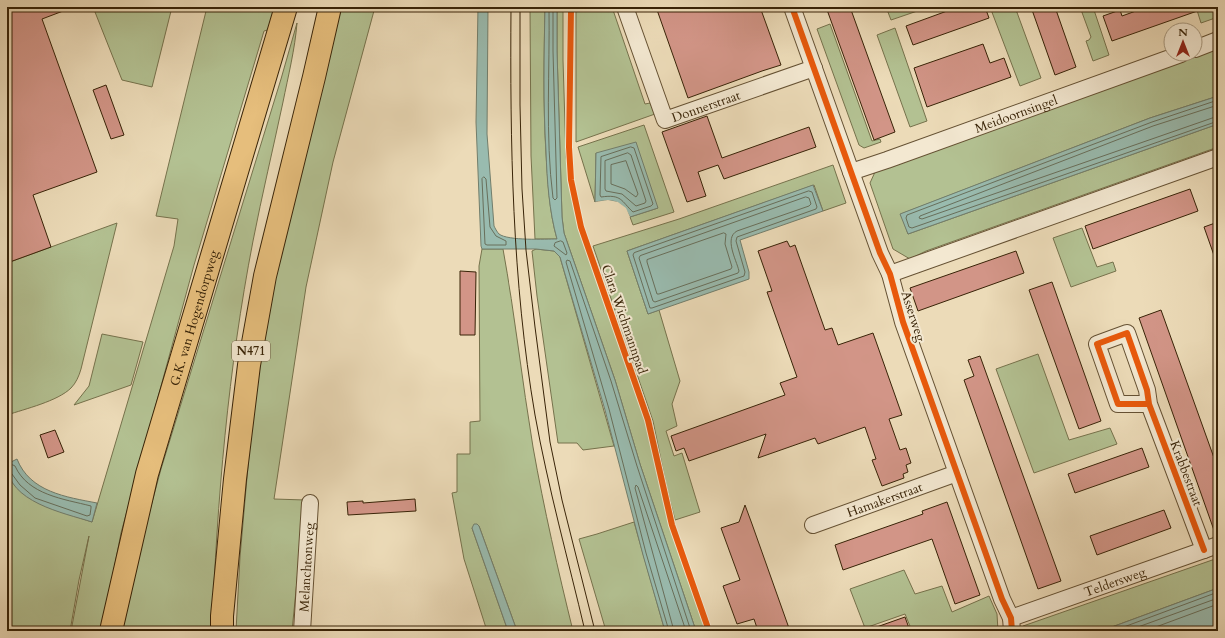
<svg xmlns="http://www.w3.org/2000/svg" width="1225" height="638" viewBox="0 0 1225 638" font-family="Cardo,serif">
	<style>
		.green { fill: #b3c192; stroke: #76724c }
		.water { fill: #99bbaf; stroke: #727e6c }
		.pier { fill: #ecdbb8 }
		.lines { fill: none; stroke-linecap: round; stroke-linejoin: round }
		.shore { stroke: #686f5b; stroke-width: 1 }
		.building { fill: #d29587; stroke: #382307 }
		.street-casing { stroke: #655133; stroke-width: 18 }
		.primary-casing { stroke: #382307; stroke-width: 24 }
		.street { stroke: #f3e8d1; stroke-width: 16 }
		.primary { stroke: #e6be7c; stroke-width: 22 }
		.tram { stroke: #382307; stroke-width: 1 }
		.cycleway-casing { stroke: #f3e8d1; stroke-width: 8 }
		.cycleway { stroke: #e8590c; stroke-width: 6 }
		.labels { text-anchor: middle; stroke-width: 4; stroke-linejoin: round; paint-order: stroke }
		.shield { fill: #f3e8d1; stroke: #705e44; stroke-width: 1 }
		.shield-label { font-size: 12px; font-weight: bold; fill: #382307 }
		.street-label { font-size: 13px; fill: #382307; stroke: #f3e8d1 }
	</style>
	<rect width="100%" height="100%" fill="#ecdbb8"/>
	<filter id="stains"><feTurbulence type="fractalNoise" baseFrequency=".005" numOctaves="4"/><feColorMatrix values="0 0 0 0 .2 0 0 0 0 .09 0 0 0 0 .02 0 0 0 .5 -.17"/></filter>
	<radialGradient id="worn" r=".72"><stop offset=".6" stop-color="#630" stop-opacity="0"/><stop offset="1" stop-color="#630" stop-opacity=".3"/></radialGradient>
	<path class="green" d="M 93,7 L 172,7 L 152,87 L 122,80 Z
		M 207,7 L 277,7 L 271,29 L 264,31 L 194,265 L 121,533 L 102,631 L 71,631 L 89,536 L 79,580 L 70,631 L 7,631 L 7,470 L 11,479 L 45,506 L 92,522 L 174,246 L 178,219 L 156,216 Z
		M 333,7 L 375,7 L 333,162 L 306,287 L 274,499 L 305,500 L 292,631 L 236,631 L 240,557 L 252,421 L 263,341 L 271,290 Z
		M 530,7 L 545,7 C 544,56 543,105 546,154 C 548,183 549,211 557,239 L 535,239 L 531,156 Z
		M 557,7 L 563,7 L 563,60 L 566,157 L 572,194 L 580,231 L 648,426 L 657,455 L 676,534 L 695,592 L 705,631 L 696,631 L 640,464 L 615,380 L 564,233 L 562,217 L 557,51 Z
		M 576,7 L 612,7 L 645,104 L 650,103 L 655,114 L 576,142 Z
		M 886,7 L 929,7 L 891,20 Z
		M 990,7 L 1015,7 L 1041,78 L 1020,86 Z
		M 1080,7 L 1093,7 L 1109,55 L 1093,61 L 1086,41 L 1089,40 L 1091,37 Z
		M 1196,7 L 1218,7 L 1218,17 L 1201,23 Z
		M 297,23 C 295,49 288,77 283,102 C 273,149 262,195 253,241 C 228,370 217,500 212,631 L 122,631 L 137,558 L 161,469 L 281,79 Z
		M 830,24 L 872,141 L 880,139 L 881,142 L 864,148 L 859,145 L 817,29 Z
		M 895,28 L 927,121 L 910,127 L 877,35 Z
		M 1218,49 L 1218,96 L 1150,118 L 901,214 L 908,234 L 1218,124 L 1218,147 L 926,251 L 910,259 L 893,249 L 870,183 L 875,172 Z
		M 644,125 L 674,212 L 633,225 L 630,217 L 658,208 L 596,153 L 595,202 L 578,147 Z
		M 833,165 L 846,203 L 823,211 L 814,185 L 627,251 L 648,314 L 659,310 L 680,381 L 672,404 L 677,426 L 666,431 L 674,456 L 682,453 L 700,512 L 675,520 L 667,489 L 653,421 L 593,246 L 679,219 Z
		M 117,223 L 81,369 C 79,376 76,383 71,388 C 58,401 25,409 7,415 L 7,263 Z
		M 1082,228 L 1097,267 L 1113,262 L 1116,271 L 1071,287 L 1053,238 Z
		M 482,249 L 503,249 C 515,315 522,381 533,447 C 544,509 558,570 573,631 L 517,631 L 479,526 L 477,524 L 472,528 L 508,631 L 487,631 L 464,559 L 452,493 L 457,492 L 457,454 L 470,454 L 470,422 L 480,421 L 479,266 Z
		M 536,249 L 554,251 L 560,257 L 614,446 L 583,450 L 577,443 L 558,443 L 537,296 L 532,251 Z
		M 102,334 L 143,342 L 131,385 L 74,405 L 89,386 Z
		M 1038,354 L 1069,440 L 1110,428 L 1117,444 L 1034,473 L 996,369 Z
		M 634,522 L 665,631 L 606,631 L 579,539 L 597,534 Z
		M 1218,558 L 1218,588 L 1101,631 L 1023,631 L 1023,626 Z
		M 904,570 L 915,594 L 942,586 L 952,612 L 989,596 L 997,614 L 998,631 L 912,631 L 905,614 L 865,628 L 850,589 Z"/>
	<path class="water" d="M 478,7 L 488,7 L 487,134 L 494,226 C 495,228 497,232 499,234 C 508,241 546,239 557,239 C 549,210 547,181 546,151 C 543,103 544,55 545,7 L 557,7 L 557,51 L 562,217 L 564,233 L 615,380 L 640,464 L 696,631 L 665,631 L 643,555 L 605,410 L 560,257 L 554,251 L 536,249 L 482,249 L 481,246 L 476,122 Z
		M 1218,96 L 1218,124 L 908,234 L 900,214 L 1150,118 Z
		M 636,142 L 658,208 L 630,217 C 621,200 614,199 595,202 L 596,153 Z
		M 813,185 L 823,211 L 740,240 L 749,272 L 749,279 L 648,314 L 627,251 Z
		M 17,459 C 30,492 66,497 97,503 L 92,522 C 64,513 7,502 7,464 Z
		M 474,524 L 477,524 L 479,526 L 517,631 L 508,631 L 472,528 Z
		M 1218,588 L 1218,631 L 1101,631 Z"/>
	<path class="pier" d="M 608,200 L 618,202 L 626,208 L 630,217 L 628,218 L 624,210 L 617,204 L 608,202 L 596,204 L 595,202 Z"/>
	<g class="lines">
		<path class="shore" d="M 549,7 C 550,71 545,135 553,198 L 555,200 L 557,198 L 553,51 L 553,7
			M 1218,100 L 1152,122 L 907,215 L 906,218 L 909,227 L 912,228 L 1218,121
			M 1218,105 L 1153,126 L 920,216 L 919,218 L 922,219 L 1218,116
			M 631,147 L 634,148 L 653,204 L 651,206 L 633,212 C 621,201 622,194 601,197 L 600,195 L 601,157 Z
			M 628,153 L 631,155 L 646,201 L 645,203 L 636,206 L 622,194 L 606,191 L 605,189 L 605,161 Z
			M 626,161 L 638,194 L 636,197 L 625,189 L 611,184 L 611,165 Z
			M 484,177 L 486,179 L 490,227 L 496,236 L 506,241 L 506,245 L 487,245 L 485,244 L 482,179 Z
			M 809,191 L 812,192 L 817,207 L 816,209 L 737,237 L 736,241 L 745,272 L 744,276 L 652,308 L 650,308 L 633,255 L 634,253 Z
			M 806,197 L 809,198 L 811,204 L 809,206 L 737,231 C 724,238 736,259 739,271 L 738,273 L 655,302 L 653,301 L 639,258 L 640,256 Z
			M 724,233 L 726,234 L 725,244 L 732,267 L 731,269 L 659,294 L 657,294 L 647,262 L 647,260 Z
			M 561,241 L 563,242 L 567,253 L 566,255 L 554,246 L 555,243 Z
			M 13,465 L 15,466 C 28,495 64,499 91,506 L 91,508 L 90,515 L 87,516 L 35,498 L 20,485 L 9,470 L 10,467 Z
			M 669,631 L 646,553 L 609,409 L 566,262 L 567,260 L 570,261 L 611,381 L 637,466 L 691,631
			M 674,631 L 635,488 L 636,485 L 638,487 L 686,631
			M 1113,631 L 1218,592
			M 1127,631 L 1218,598
			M 1145,631 L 1218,604"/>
	</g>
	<path class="building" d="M 7,7 L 71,7 L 71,8 L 42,19 L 97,172 L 33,195 L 51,247 L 7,263 Z
		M 656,7 L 760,7 L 781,65 L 762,71 L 688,98 Z
		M 826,7 L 850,7 L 895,132 L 874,140 Z
		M 958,7 L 985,7 L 989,18 L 913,45 L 906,26 Z
		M 1031,7 L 1055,7 L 1076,67 L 1055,75 Z
		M 1147,7 L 1203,7 L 1203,9 L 1112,41 L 1103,16 L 1120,10 L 1122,16 Z
		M 983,44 L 990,63 L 1004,58 L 1011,77 L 927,107 L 914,68 Z
		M 106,85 L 124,135 L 111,139 L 93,90 Z
		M 707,116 L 722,158 L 809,127 L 816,147 L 724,179 L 718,165 L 698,172 L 706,196 L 687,202 L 662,132 Z
		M 1190,189 L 1198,211 L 1093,249 L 1085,226 Z
		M 1218,222 L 1218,261 L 1216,261 L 1204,227 Z
		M 787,241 L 790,247 L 795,245 L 825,330 L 832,328 L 838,345 L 873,333 L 902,415 L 889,419 L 900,450 L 906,448 L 911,463 L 906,465 L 908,472 L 903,474 L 904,478 L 882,486 L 872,460 L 876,459 L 865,427 L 818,444 L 815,438 L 758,458 L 766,434 L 689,461 L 684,448 L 676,451 L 671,436 L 785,395 L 780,383 L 797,377 L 767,292 L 772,291 L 758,251 Z
		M 1016,251 L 1024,273 L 918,311 L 910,288 Z
		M 460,271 L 476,272 L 475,335 L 460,335 Z
		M 1052,282 L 1101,421 L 1079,429 L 1029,290 Z
		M 1161,310 L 1218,469 L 1218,535 L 1216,536 L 1139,318 Z
		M 980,356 L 1061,581 L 1038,589 L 964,380 L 974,376 L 968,360 Z
		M 55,430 L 64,452 L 48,458 L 40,435 Z
		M 1142,448 L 1149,467 L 1075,493 L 1068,474 Z
		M 415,499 L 416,511 L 348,515 L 347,502 L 363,501 L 363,503 Z
		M 947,502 L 980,595 L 955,604 L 932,539 L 843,570 L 835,545 L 923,514 L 922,511 Z
		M 745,505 L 752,524 L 790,631 L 758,631 L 754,619 L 737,624 L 723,586 L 740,580 L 721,528 L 739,522 Z
		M 1164,510 L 1171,528 L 1097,555 L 1090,536 Z
		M 905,617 L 910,631 L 871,631 L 871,629 Z"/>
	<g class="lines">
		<defs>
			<g id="street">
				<path id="s1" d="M 625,7 L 665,120 L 814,68"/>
				<path d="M 792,7 L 880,253 L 890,274 L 903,322 L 1002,599 L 1011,618 L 1012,631"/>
				<path d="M 1195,49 L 1218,40"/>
				<path id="s2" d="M 851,172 L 887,160 L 1181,54"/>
				<path d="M 890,274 L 1218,157"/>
				<path d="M 1149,404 L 1118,404 L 1097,344 L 1127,333 L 1147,390 L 1149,404 L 1204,550"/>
				<path id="s3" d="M 813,525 L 957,473"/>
				<path id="s4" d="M 1011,618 L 1218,545"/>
				<path id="s5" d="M 302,631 L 310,503"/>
			</g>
			<g id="primary">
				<path id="s6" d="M 111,631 L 147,474 L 286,7"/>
				<path d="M 222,631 L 222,616 L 235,479 L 249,365 L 265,276 L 314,77 L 330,7"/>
			</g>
		</defs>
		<use href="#street" class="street-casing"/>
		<use href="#primary" class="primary-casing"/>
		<use href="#street" class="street"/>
		<use href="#primary" class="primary"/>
		<path class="tram" d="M 511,7 C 510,143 512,281 535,415 C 548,487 568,559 585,631
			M 520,7 L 520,105 L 522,189 L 526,250 L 535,327 L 550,442 L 562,500 L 595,631"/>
		<defs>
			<path id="cycleway" d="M 571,7 L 569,147 L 571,180 L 581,227 L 648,420 L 672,525 L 709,631
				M 792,7 L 880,253 L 890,274 L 903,322 L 1002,599 L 1011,618 L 1012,631
				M 1149,404 L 1118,404 L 1097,344 L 1127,333 L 1147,390 L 1149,404 L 1204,550"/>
		</defs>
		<use href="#cycleway" class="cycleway-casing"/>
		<use href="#cycleway" class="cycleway"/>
	</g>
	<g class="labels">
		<rect class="shield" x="232" y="341" width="38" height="20" rx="3"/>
		<g class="shield-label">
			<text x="251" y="355">N471</text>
		</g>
		<g class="street-label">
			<text dy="5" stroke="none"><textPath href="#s1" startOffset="163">Donnerstraat</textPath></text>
			<text dy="5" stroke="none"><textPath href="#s2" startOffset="175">Meidoornsingel</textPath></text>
			<text transform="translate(914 316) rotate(72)" y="5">Asserweg</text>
			<text dy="5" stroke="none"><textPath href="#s6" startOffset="324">G.K. van Hogendorpweg</textPath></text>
			<text transform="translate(625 319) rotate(71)" y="5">Clara Wichmannpad</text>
			<text transform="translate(1187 473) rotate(69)" y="5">Krabbestraat</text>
			<text dy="5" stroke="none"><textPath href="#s3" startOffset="76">Hamakerstraat</textPath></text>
			<text dy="5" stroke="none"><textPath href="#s5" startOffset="64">Melanchtonweg</textPath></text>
			<text dy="5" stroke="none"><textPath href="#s4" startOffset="110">Teldersweg</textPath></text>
		</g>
	</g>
	<rect width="1225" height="638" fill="none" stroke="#ecdbb8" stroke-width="24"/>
	<rect x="8" y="8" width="1209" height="622" fill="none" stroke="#382307" stroke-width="2"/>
	<rect x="12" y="12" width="1201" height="614" fill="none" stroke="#382307"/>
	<g transform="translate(1183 42)"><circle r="19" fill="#f3e8d1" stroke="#a89980"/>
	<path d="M0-3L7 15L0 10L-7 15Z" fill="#8f2418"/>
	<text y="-6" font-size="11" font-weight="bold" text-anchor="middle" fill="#382307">N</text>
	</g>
	<rect width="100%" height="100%" filter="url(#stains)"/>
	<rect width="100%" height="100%" fill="url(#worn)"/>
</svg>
